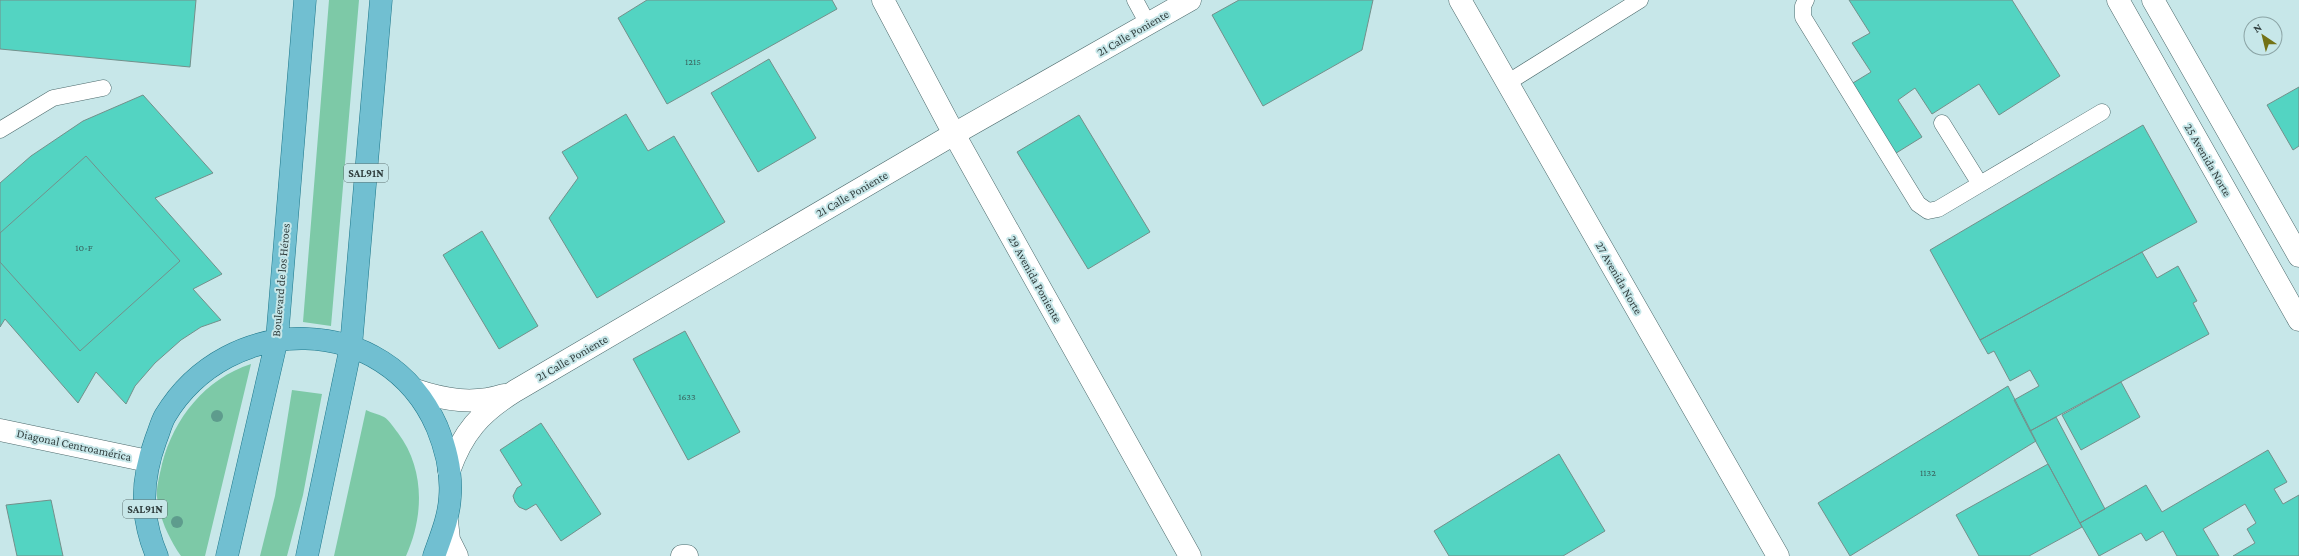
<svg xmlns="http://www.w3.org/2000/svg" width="2299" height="556" viewBox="0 0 2299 556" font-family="'Crimson Pro',serif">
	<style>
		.green { fill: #7dc9a7 }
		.building { fill: #53d4c2; stroke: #73908b }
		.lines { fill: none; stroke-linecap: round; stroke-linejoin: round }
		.service-casing { stroke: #4d6a6c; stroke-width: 17 }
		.minor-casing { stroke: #4d6a6c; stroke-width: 23 }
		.tertiary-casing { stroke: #4d6a6c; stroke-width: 23 }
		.primary-casing { stroke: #1e778a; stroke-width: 23 }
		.service { stroke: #fff; stroke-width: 16 }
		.minor { stroke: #fff; stroke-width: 22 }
		.tertiary { stroke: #fff; stroke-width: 22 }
		.primary { stroke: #71bfd1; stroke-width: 22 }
		.tree { fill: #5e9c8d }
		.labels { text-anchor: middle; stroke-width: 4; stroke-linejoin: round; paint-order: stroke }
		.number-label { font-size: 10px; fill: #3a6560 }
		.shield { fill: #c7e7e9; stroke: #5f7273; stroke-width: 1 }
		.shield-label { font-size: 11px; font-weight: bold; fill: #324040 }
		.street-label { font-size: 12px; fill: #324040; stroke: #c7e7e9 }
	</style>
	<rect width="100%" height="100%" fill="#c7e7e9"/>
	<path class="green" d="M 329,0 L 359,0 L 331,326 L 303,322 Z
		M 251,364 L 205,556 L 181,556 C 169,539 159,517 157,497 C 156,487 160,474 162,464 C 174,418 205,379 251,364 Z
		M 292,390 L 322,394 L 303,495 L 287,556 L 260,556 L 275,496 Z
		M 366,410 C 372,413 378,414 384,417 C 389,420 394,428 398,433 C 425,469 424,516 406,556 L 334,556 Z"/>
	<path class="building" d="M 0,0 L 196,0 L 190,67 L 0,49 Z
		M 647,0 L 832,0 L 837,9 L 667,104 L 618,18 Z
		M 1239,0 L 1373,0 L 1362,50 L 1263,106 L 1212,15 Z
		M 1849,0 L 2012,0 L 2060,76 L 1999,115 L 1979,84 L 1932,114 L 1915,88 L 1898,100 L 1922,137 L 1893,155 L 1848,86 L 1871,72 L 1852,43 L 1870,33 Z
		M 769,59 L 816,138 L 758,172 L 711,93 Z
		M 2299,87 L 2299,146 L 2293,150 L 2267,105 Z
		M 143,95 L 213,173 L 155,198 L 222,274 L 193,289 L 221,320 L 201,327 L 181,340 L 155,363 L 135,386 L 126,404 L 96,372 L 78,403 L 5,319 L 0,327 L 0,183 L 31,156 L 83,121 Z
		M 626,114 L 648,151 L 674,136 L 725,222 L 597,298 L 549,218 L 578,178 L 562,152 Z
		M 1079,115 L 1150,232 L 1088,269 L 1017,152 Z
		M 2143,125 L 2197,222 L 1980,340 L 1930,250 Z
		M 86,156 L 180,261 L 80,351 L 0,262 L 0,233 Z
		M 482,231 L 538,326 L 499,349 L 443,255 Z
		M 2142,252 L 2157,278 L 2178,266 L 2197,301 L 2193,303 L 2209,334 L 2030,431 L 2014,400 L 2039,386 L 2030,370 L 2010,381 L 1994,351 L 1988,354 L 1980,340 Z
		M 685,331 L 740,432 L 688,460 L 633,359 Z
		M 2121,382 L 2140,417 L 2081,450 L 2062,415 Z
		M 2008,386 L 2036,441 L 1850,556 L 1818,503 Z
		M 2056,417 L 2105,509 L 2080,523 L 2030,431 Z
		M 541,423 L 601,514 L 561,541 L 536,504 L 526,510 L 519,507 L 515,502 L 513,496 L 517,488 L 522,485 L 500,450 Z
		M 2268,450 L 2287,482 L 2274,489 L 2283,504 L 2299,495 L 2299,556 L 2233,556 L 2255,543 L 2247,529 L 2256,523 L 2245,504 L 2203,529 L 2219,556 L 2177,556 L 2163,531 L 2146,541 L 2141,533 L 2099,556 L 2080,523 L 2146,485 L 2162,512 Z
		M 1559,454 L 1605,531 L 1563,556 L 1449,556 L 1434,531 Z
		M 2048,464 L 2082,527 L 2029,556 L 1979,556 L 1956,515 Z
		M 51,500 L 63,556 L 17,556 L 6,505 Z"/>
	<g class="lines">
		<defs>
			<path id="service" d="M 1135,0 L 1148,24
				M 1806,0 L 1803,6 L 1803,17 L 1918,204 L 1928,211 L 1938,209 L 2102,112
				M 1507,83 L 1640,0
				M 1942,123 L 1980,184
				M 0,130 L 53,98 L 103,88"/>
			<path id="minor" d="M 883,0 L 954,134 L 1190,556
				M 1460,0 L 1778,556
				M 415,390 C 445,400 473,405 504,395
				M 0,430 L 148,461
				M 449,471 C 463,432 480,413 515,391 L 954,134 L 1190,0
				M 447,521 L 449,540 L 457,556
				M 682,556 L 687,556"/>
			<path id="tertiary" d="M 2118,0 L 2299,320
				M 2153,0 L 2299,256"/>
			<path id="primary" d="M 157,556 C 140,516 141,480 156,439 C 159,432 161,423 165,416 C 228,311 386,311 437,427 C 446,449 452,473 450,497 C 449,517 441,536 434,556
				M 227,556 L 277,339 L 305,0
				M 307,556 L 351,346 L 381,0"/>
		</defs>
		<use href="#service" class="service-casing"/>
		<use href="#minor" class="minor-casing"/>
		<use href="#tertiary" class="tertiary-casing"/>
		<use href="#primary" class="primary-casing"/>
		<use href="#service" class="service"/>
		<use href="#minor" class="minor"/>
		<use href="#tertiary" class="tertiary"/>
		<use href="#primary" class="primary"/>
	</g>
	<g class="tree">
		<circle cx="217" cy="416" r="6"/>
		<circle cx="177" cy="522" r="6"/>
	</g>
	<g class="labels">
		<g class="number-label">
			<text x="693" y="65">1215</text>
			<text x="84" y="251">10-F</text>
			<text x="687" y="400">1633</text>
			<text x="1928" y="476">1132</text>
		</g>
		<g class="shield">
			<rect x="344" y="164" width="44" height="18" rx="3"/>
			<rect x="123" y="500" width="44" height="18" rx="3"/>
		</g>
		<g class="shield-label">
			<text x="366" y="177">SAL91N</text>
			<text x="145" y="513">SAL91N</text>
		</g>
		<g class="street-label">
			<text transform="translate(1133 33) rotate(-30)" y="4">21 Calle Poniente</text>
			<text transform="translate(2208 160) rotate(60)" y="4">25 Avenida Norte</text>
			<text transform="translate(852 194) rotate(-30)" y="4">21 Calle Poniente</text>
			<text transform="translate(1619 278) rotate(60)" y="4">27 Avenida Norte</text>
			<text transform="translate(1035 279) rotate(61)" y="4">29 Avenida Poniente</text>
			<text transform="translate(281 280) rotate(-85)" y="4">Boulevard de los Héroes</text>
			<text transform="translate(572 358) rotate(-30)" y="4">21 Calle Poniente</text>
			<text transform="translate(74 445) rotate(12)" y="4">Diagonal Centroamérica</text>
		</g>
	</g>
	<g transform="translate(2263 36) rotate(325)"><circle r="19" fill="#c7e7e9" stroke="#8ba4a5"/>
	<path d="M0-3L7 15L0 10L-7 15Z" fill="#737216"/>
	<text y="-6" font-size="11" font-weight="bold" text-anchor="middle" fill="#324040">N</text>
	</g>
</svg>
